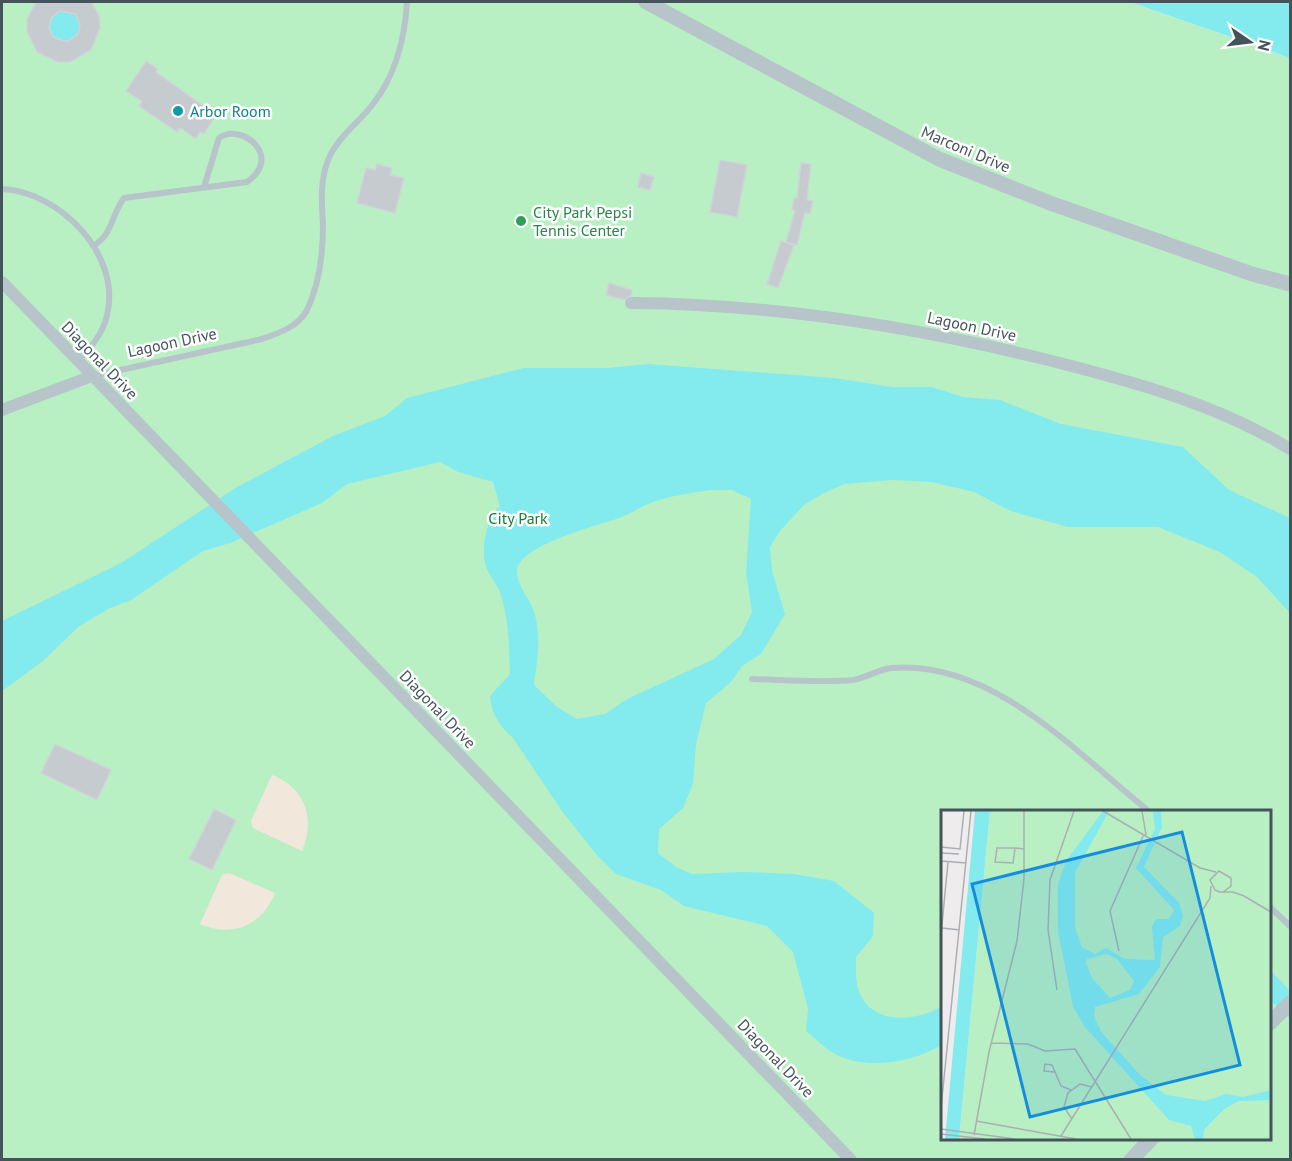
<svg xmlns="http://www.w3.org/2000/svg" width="1292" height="1161" viewBox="0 0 1292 1161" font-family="'PT Sans',sans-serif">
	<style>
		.green { fill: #b8f0c4; fill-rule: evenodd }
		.sand { fill: #f2e7db }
		.water { fill: #83eaee; fill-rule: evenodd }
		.building { fill: #c6cbd0; stroke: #d0d4d8; stroke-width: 1.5; fill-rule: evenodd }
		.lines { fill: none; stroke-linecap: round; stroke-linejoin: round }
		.service { stroke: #b7c4ca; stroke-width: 6 }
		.minor { stroke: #b7c4ca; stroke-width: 12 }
		.tertiary { stroke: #b7c4ca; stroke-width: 15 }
		.culture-dot { fill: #0f9aa8; stroke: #fff; stroke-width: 2 }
		.leisure-dot { fill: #2e9e5b; stroke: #fff; stroke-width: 2 }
		.labels { text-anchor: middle; stroke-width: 5; stroke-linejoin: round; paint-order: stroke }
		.culture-label { font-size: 16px; fill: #0d838f; stroke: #fff; text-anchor: start }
		.street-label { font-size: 16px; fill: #44545a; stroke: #fff }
		.leisure-label { font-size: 16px; fill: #27864d; stroke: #fff; text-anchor: start }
		.park-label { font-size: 16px; fill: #137d36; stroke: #fff }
		.inset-road { fill: none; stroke: #abafb2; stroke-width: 1.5 }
		.view { fill: #148edc; fill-opacity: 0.15; stroke: #148edc; stroke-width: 3 }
		.inset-edge { fill: none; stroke: #44545a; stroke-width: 3 }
	</style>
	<rect width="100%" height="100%" fill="#efeced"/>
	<path class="green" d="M 2,2 L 1130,2 L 1290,58 L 1290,1159 L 2,1159 ZM 942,812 L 1270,812 L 1270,1138 L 942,1138 Z"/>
	<path class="sand" d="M 272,775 C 305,788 316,818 302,851 L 253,828 L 251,821 Z
		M 229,873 L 275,893 C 262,926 232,938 200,924 L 222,875 Z"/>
	<path class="water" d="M 1130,2 L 1290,2 L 1290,58 L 1268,50 Z
		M50 26a15 15 0 1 1 30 0a15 15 0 1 1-30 0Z
		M 648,364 L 834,378 L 892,387 L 932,387 L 963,397 L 1000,400 L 1061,424 L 1183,447 L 1229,490 L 1290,518 L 1290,613 L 1257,577 L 1220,552 L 1158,527 L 1068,527 L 1011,511 L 974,492 L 932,482 L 893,480 L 844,484 L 824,493 L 804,505 L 779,532 L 770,547 L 772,571 L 785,614 L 761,654 L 742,666 L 731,682 L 706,703 L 696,744 L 693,784 L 683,808 L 659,829 L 658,853 L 676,867 L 692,874 L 743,872 L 794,874 L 834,881 L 874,913 L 873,936 L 856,957 C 856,970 855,983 860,994 C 874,1026 919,1021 942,1006 L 942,1045 C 913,1062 867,1071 835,1054 C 825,1049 815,1038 806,1031 L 808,1009 L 793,952 L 767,926 L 684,906 L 661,890 L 616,874 L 595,853 L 562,811 L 513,738 C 500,726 491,714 490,696 L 510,674 C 509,646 509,616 499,590 C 496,582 488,575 486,566 C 480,549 487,517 500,506 L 493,482 L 458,472 L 440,462 L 347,484 L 322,503 L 230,543 L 203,551 L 131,600 L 108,609 L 78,627 L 43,661 L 2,691 L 2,621 L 121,563 L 237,487 L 333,436 L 385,416 L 407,398 L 524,368 L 607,368 ZM 711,490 L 732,490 L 751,499 L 746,572 L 752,612 L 741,635 L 714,659 L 627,699 L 605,714 L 577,719 L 557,707 L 534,685 C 537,660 542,636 534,612 C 530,599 516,584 517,570 C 520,545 596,526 619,518 C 629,515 638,508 648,504 C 668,496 690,493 711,490 Z
		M 1270,970 L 1290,991 L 1290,1019 L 1270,1000 Z"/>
	<path class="building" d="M 36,2 L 91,2 L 99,15 L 100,28 L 91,50 L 70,62 L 58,62 L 37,52 L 27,31 L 27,19 ZM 60,11 L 75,14 L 80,24 L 78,34 L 67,42 L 53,37 L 49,28 L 51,18 Z
		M 146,61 L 158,69 L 156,72 L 216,115 L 204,134 L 200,132 L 196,139 L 180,128 L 177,132 L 139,106 L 142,101 L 126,91 Z
		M 720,160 L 747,165 L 737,217 L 710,212 Z
		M 801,163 L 811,164 L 807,200 L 813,201 L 810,214 L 805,212 L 797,245 L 786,242 L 795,211 L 792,210 L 794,198 L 797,198 Z
		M 377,164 L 392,168 L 390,175 L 404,178 L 395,213 L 357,203 L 366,168 L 375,170 Z
		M 641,173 L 654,177 L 650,190 L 638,187 Z
		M 781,241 L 794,245 L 778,288 L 767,284 Z
		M 609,283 L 632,290 L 631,295 L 624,300 L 606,295 Z
		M 55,744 L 111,770 L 97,800 L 41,773 Z
		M 214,809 L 236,820 L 212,870 L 189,859 Z"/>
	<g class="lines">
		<path class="service" d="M 2,189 C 59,191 122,255 107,315 C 103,334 91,347 78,361
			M 93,246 C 114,233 110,217 124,198 L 247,182 C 284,156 241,122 219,138 L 204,187
			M 93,376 L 262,339 C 279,333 298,327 307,310 C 319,285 323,252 323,225 C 322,204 320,186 326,166 C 334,139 357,125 373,104 C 395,76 405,38 407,2
			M 752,679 C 786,680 820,683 853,680 C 866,678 879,669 892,668 C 994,660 1077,754 1150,812
			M 1270,907 L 1290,926"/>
		<path class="minor" d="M 2,282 L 851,1160
			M 631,303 C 773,304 911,326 1048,360 C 1131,381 1217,404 1290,449
			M 2,410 L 92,376"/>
		<path class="tertiary" d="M 646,2 L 939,159 L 1050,203 L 1252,274 L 1290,284
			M 1270,1023 L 1290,1003
			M 1131,1160 L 1152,1138"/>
	</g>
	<circle class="culture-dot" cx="178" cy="111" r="6"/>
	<circle class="leisure-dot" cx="521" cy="221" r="6"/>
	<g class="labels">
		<g class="culture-label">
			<text x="190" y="117">Arbor Room</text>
		</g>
		<g class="street-label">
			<text transform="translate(966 149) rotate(23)" y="6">Marconi Drive</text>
			<text transform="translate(972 326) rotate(12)" y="6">Lagoon Drive</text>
			<text transform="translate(172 342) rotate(-12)" y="6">Lagoon Drive</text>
			<text transform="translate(100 360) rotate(46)" y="6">Diagonal Drive</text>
			<text transform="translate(438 709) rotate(46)" y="6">Diagonal Drive</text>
			<text transform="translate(776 1058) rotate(46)" y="6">Diagonal Drive</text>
		</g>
		<g class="leisure-label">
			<text x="533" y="218">City Park Pepsi<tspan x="533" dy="18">Tennis Center</tspan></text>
		</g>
		<g class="park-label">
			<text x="518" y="524">City Park</text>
		</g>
	</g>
	<g transform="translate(941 810)">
		<rect width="330" height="330" fill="#efeced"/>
		<path d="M 49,1 L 330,1 L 330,329 L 18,329 Z" fill="#b8f0c4"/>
		<path d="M 34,1 L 49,1 L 18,329 L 4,329 ZM 162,1 L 168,1 L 134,63 L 134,118 L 141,137 L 154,144 L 165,138 L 184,149 L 214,150 L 211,117 L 215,109 L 228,109 L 233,100 L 195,58 L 214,19 L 212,1 L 220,1 L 221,17 L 203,57 L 238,93 L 242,105 L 239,116 L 222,127 L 219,157 L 198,184 L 154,197 L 153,207 L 161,223 L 199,265 L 225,285 L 264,291 L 285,284 L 302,287 L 330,280 L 330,290 L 298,291 L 283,299 L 263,320 L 262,329 L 254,329 L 250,316 L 228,310 L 143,216 L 132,196 L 117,122 L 117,74 L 125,51 ZM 166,144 L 176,149 L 193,171 L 189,180 L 169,188 L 151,168 L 145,153 L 146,149 Z" fill="#83eaee" fill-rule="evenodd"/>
		<path class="inset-road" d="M 162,1 L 259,58 L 275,62M 201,1 L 205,25M 0,37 L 19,39 L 23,1M 74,38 L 72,53 L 54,52 L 56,38 L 74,38 L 83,39M 0,43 L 18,44M 0,51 L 25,53M 282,82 L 290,76 L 290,68 L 278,61 L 269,70 L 274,80 L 278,82 L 292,82 L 303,86 L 330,102M 1,118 L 19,120M 0,125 L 7,52M 178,141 L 169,101 L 203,24M 116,180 L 107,120 L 109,70 L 133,1M 50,233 L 87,234 L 104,241 L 134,239 L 190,329M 114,262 L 103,261 L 104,254 L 111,255 L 120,276 L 130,280M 0,298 L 30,1M 131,309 L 123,297 L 127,283 L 139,274 L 151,277M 35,311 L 135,329M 0,319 L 74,329M 0,324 L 44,329M 33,325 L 48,242 L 76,131 L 83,69 L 83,1M 120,326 L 269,88 L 270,76"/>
		<path class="view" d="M 241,22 L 299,255 L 89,307 L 31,74 Z"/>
		<rect width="330" height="330" class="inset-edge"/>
	</g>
	<rect width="1292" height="1161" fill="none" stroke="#44545a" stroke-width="6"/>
	<g transform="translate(1250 42) rotate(104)" stroke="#ffffff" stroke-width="4.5" paint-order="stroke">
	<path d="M0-4.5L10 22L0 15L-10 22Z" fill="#44545a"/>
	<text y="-9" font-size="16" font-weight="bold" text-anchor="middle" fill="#44545a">N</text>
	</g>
</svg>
